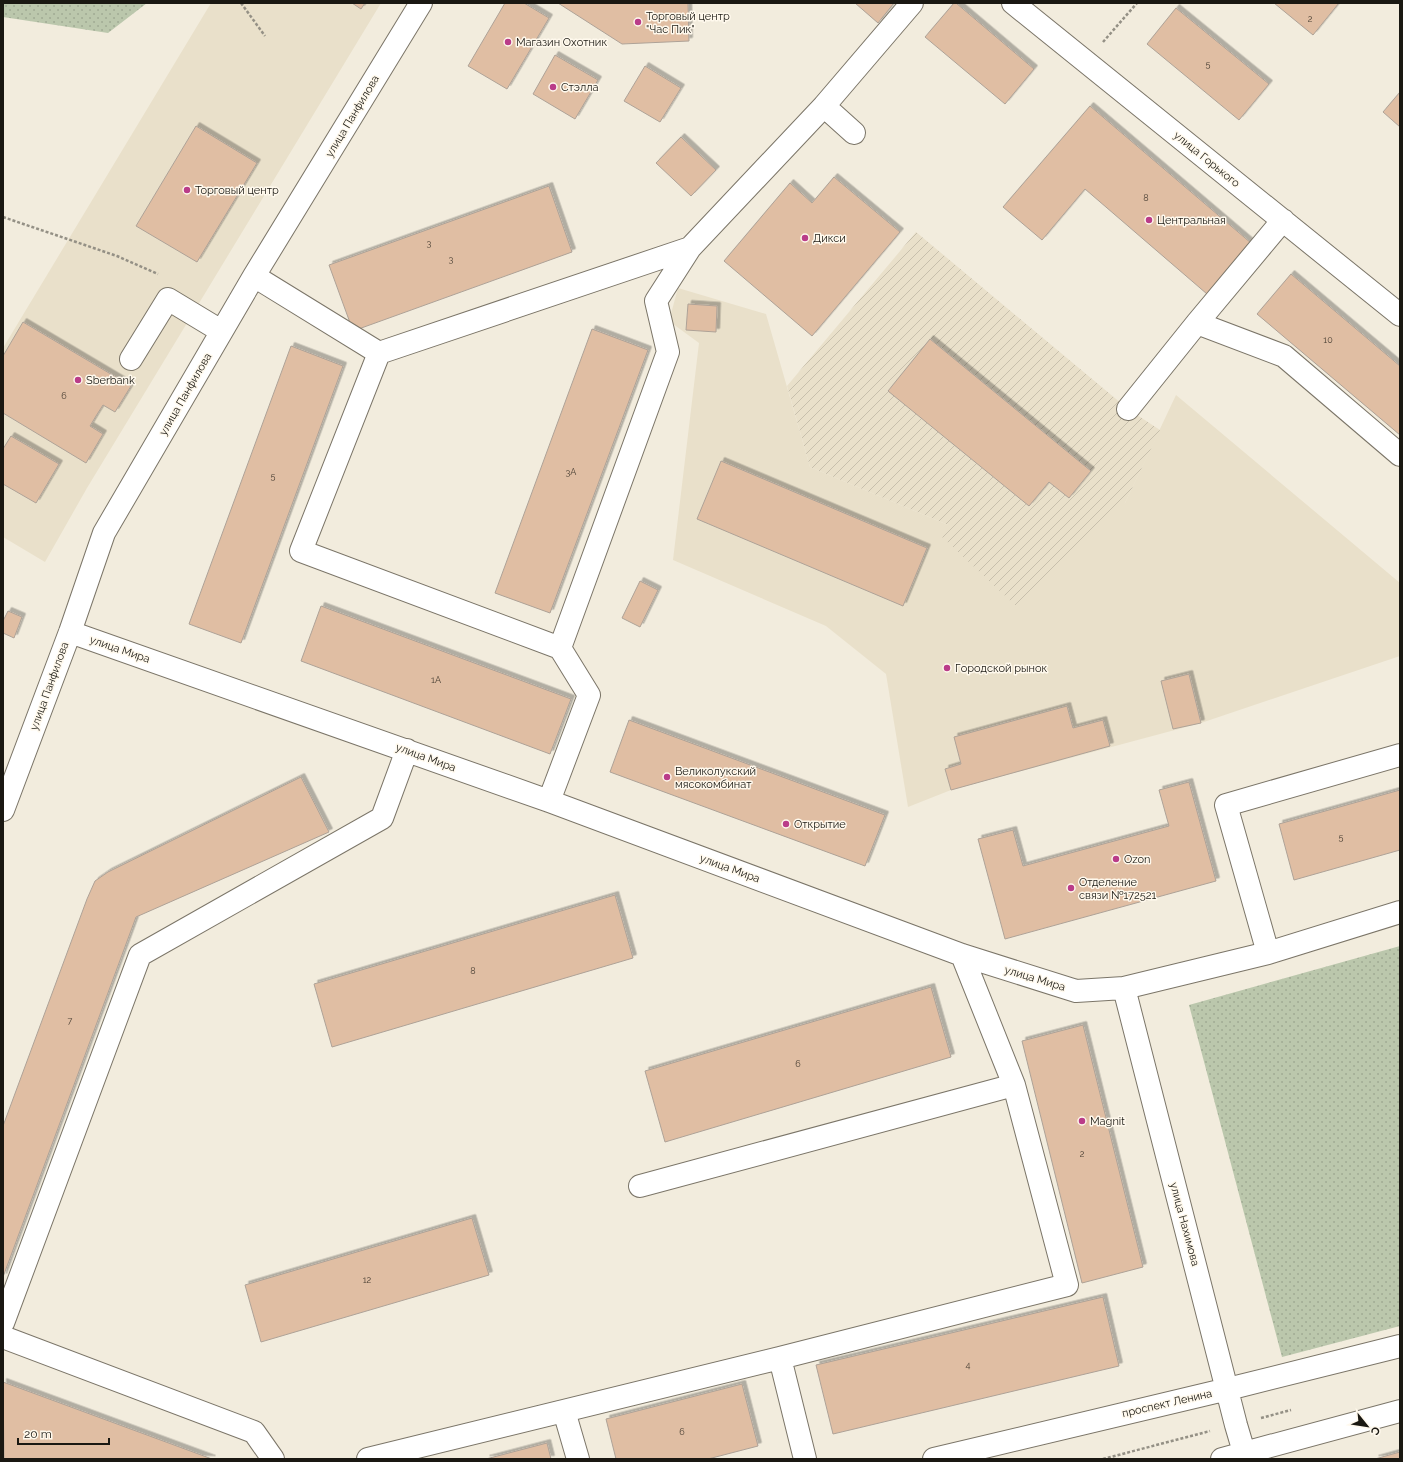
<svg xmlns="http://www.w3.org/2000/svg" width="1403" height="1462" viewBox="0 0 1403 1462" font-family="Raleway,sans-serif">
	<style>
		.built { fill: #e9e0ca }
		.industrial { fill: url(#industrial-furrows) }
		.park { fill: url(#park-dots) }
		.building { fill: #e0bea3; stroke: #aea297; filter: url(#shadow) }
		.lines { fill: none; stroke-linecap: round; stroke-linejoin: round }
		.minor-casing { stroke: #7b7568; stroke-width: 24 }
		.path { stroke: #949085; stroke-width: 2.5; stroke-dasharray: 3 2; stroke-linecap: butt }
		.minor { stroke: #fff; stroke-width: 22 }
		.poi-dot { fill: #ba3c89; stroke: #fff9ed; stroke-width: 1.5 }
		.labels { text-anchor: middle; stroke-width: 3; stroke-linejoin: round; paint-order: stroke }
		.number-label { font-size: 9px; fill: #4c4236 }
		.poi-label { font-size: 11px; fill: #1a1812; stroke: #fff9ed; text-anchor: start }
		.street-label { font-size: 11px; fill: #1a1812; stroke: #fff9ed }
	</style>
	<defs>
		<pattern id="industrial-furrows" width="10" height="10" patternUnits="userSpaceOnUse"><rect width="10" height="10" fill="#e9e0ca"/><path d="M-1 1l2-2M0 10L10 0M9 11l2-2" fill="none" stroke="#c7bfac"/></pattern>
		<pattern id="park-dots" width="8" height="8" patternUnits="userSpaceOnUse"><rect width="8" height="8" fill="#bbc7ac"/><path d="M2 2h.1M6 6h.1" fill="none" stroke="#a0aa93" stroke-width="1.8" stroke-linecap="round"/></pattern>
		<filter id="shadow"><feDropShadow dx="3.5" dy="-3.5" stdDeviation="0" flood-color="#0004"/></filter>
	</defs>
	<rect width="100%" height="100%" fill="#f2ecdd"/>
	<path class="built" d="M 211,3 L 381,3 L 87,488 L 45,562 L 3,537 L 3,348 Z
		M 678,288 L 766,314 L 810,467 L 948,525 L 1125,503 L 1176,395 L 1400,583 L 1400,656 L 1201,723 L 951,790 L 908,807 L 886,674 L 826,626 L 673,560 L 699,343 L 669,321 Z"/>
	<path class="industrial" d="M 916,232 L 1128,409 L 1160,430 L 1125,503 L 1017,607 L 942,537 L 948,525 L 810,467 L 787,386 Z"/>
	<path class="park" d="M 3,3 L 147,3 L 108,33 L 3,17 Z
		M 1400,946 L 1400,1326 L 1282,1357 L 1189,1005 Z"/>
	<path class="building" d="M 352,3 L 365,3 L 361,9 Z
		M 505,3 L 524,3 L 549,18 L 507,89 L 468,66 Z
		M 558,3 L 688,3 L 689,41 L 622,44 Z
		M 855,3 L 894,3 L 878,23 Z
		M 954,3 L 956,3 L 1034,69 L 1005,104 L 925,37 Z
		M 1274,3 L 1339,3 L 1313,35 Z
		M 1176,8 L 1269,84 L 1239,120 L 1147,44 Z
		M 555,55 L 598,80 L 575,119 L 533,94 Z
		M 645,66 L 681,88 L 660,122 L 624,101 Z
		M 1400,92 L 1400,127 L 1383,112 Z
		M 1090,106 L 1251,243 L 1207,294 L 1085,189 L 1042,240 L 1003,207 Z
		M 196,126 L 257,163 L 197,262 L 136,226 Z
		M 681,137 L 716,170 L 691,196 L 656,163 Z
		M 834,177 L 900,232 L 812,336 L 724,261 L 790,183 L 812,203 Z
		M 549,186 L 572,252 L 353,331 L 329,265 Z
		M 1291,274 L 1400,366 L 1400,435 L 1257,314 Z
		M 688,304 L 717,306 L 716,332 L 686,330 Z
		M 23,322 L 131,386 L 115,412 L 103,405 L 96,416 L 90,426 L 103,434 L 86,463 L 3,413 L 3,356 Z
		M 592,329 L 648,350 L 550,613 L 495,593 Z
		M 930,339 L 1091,471 L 1069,498 L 1049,482 L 1029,506 L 888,391 Z
		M 291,346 L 343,366 L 241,643 L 189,624 Z
		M 11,436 L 59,464 L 36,503 L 3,484 L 3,449 Z
		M 721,461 L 927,548 L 903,606 L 697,519 Z
		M 640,581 L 658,590 L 640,627 L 622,618 Z
		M 321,606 L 571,699 L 550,754 L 301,661 Z
		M 8,611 L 22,617 L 14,638 L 3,633 L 3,621 Z
		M 1189,674 L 1201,723 L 1173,729 L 1161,681 Z
		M 1067,706 L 1073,728 L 1103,720 L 1110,746 L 951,790 L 945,769 L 961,764 L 954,737 Z
		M 629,720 L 885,815 L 865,866 L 610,772 Z
		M 301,777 L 329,832 L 136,917 L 3,1277 L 3,1126 L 87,899 L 95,881 L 108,872 Z
		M 1189,782 L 1216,881 L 1005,939 L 978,839 L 1013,830 L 1023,866 L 1169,826 L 1159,790 Z
		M 1400,790 L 1400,850 L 1294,880 L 1279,824 Z
		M 615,895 L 633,958 L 332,1047 L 314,984 Z
		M 931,987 L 951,1057 L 665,1142 L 645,1071 Z
		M 1083,1025 L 1143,1267 L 1082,1283 L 1022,1041 Z
		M 472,1218 L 489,1275 L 261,1342 L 245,1285 Z
		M 1103,1297 L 1119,1366 L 833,1434 L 816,1365 Z
		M 3,1382 L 212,1459 L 4,1459 Z
		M 742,1384 L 758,1446 L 708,1459 L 616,1459 L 606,1419 Z
		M 547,1443 L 551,1459 L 486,1459 Z
		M 1400,1452 L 1400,1459 L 1375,1459 Z"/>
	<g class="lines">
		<defs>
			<path id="minor" d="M 1013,3 L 1400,315
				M 824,106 L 854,133
				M 254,276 L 379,353 L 301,551 L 560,648 L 589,695 L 549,801
				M 1197,323 L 1284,356 L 1400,455
				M 379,353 L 690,248 L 824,106 L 912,3
				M 131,359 L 168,299 L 221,331
				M 1128,409 L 1197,323 L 1283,220
				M 70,632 L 549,801 L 962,955 L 1076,991 L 1124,988 L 1268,953 L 1400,912
				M 560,648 L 668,352 L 656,301 L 690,248
				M 3,810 L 70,632 L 104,533 L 254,276 L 421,3
				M 1268,953 L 1226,805 L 1400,755
				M 1124,988 L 1236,1425 L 1246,1459
				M 640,1186 L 1014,1085
				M 3,1323 L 140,955 L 382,818 L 407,750
				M 3,1337 L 254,1432 L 273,1459
				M 780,1358 L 805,1459
				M 564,1411 L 578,1459
				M 368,1459 L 780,1358 L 1067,1285 L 1014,1085 L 962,955
				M 934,1459 L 1228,1389 L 1400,1346
				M 1222,1459 L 1400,1411"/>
		</defs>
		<use href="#minor" class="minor-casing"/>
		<path class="path" d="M 241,3 L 265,36
			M 1103,42 L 1137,3
			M 3,217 L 117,256 L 158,274
			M 1261,1418 L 1291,1410
			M 1103,1459 L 1210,1431"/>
		<use href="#minor" class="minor"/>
	</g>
	<g class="poi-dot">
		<circle cx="638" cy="22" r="4"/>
		<circle cx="508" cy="42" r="4"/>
		<circle cx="553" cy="87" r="4"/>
		<circle cx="187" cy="190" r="4"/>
		<circle cx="1149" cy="220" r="4"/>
		<circle cx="805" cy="238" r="4"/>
		<circle cx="78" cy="380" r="4"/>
		<circle cx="947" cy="668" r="4"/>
		<circle cx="667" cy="777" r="4"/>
		<circle cx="786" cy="824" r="4"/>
		<circle cx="1116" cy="859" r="4"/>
		<circle cx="1071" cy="888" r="4"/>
		<circle cx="1082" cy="1121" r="4"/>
	</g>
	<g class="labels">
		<g class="number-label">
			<text x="1310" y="22">2</text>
			<text x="1208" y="67">5</text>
			<text x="1146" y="201">8</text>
			<text x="429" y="246">3</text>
			<text x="451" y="262">3</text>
			<text x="1328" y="343">10</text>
			<text x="64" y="399">6</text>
			<text x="571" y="475">3А</text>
			<text x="273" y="479">5</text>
			<text x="436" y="683">1А</text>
			<text x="1341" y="840">5</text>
			<text x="473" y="974">8</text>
			<text x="70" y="1024">7</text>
			<text x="798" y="1067">6</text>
			<text x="1082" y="1157">2</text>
			<text x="367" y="1283">12</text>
			<text x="968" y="1368">4</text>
			<text x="682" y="1435">6</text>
		</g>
		<g class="poi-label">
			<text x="646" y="20">Торговый центр<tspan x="646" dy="13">"Час Пик"</tspan></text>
			<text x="516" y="46">Магазин Охотник</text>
			<text x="561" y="91">Стэлла</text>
			<text x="195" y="194">Торговый центр</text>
			<text x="1157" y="224">Центральная</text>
			<text x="813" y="242">Дикси</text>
			<text x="86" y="384">Sberbank</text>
			<text x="955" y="672">Городской рынок</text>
			<text x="675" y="775">Великолукский<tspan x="675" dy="13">мясокомбинат</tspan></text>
			<text x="794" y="828">Открытие</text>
			<text x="1124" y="863">Ozon</text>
			<text x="1079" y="886">Отделение<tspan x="1079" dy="13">связи №172521</tspan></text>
			<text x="1090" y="1125">Magnit</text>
		</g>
		<g class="street-label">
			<text transform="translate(352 116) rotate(-59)" y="4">улица Панфилова</text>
			<text transform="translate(1207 159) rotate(39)" y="4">улица Горького</text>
			<text transform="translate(185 394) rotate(-60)" y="4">улица Панфилова</text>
			<text transform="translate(120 649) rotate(19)" y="4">улица Мира</text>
			<text transform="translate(49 686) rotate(-70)" y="4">улица Панфилова</text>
			<text transform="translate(426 757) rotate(20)" y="4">улица Мира</text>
			<text transform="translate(730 868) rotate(20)" y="4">улица Мира</text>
			<text transform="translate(1035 978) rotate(17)" y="4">улица Мира</text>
			<text transform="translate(1185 1224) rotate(75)" y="4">улица Нахимова</text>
			<text transform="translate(1167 1403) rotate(-13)" y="4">проспект Ленина</text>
		</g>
	</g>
	<rect width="1403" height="1462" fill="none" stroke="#1a1812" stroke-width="8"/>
	<g transform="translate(1367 1426) rotate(120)" stroke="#fff9ed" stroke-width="3" paint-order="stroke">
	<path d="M0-3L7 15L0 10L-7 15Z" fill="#1a1812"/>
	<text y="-6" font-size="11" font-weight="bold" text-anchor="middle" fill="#1a1812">С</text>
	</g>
	<path d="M18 1438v6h91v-6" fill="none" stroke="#1a1812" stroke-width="2"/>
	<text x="24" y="1438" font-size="12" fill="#1a1812" stroke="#fff9ed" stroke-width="3" paint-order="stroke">20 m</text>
</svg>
